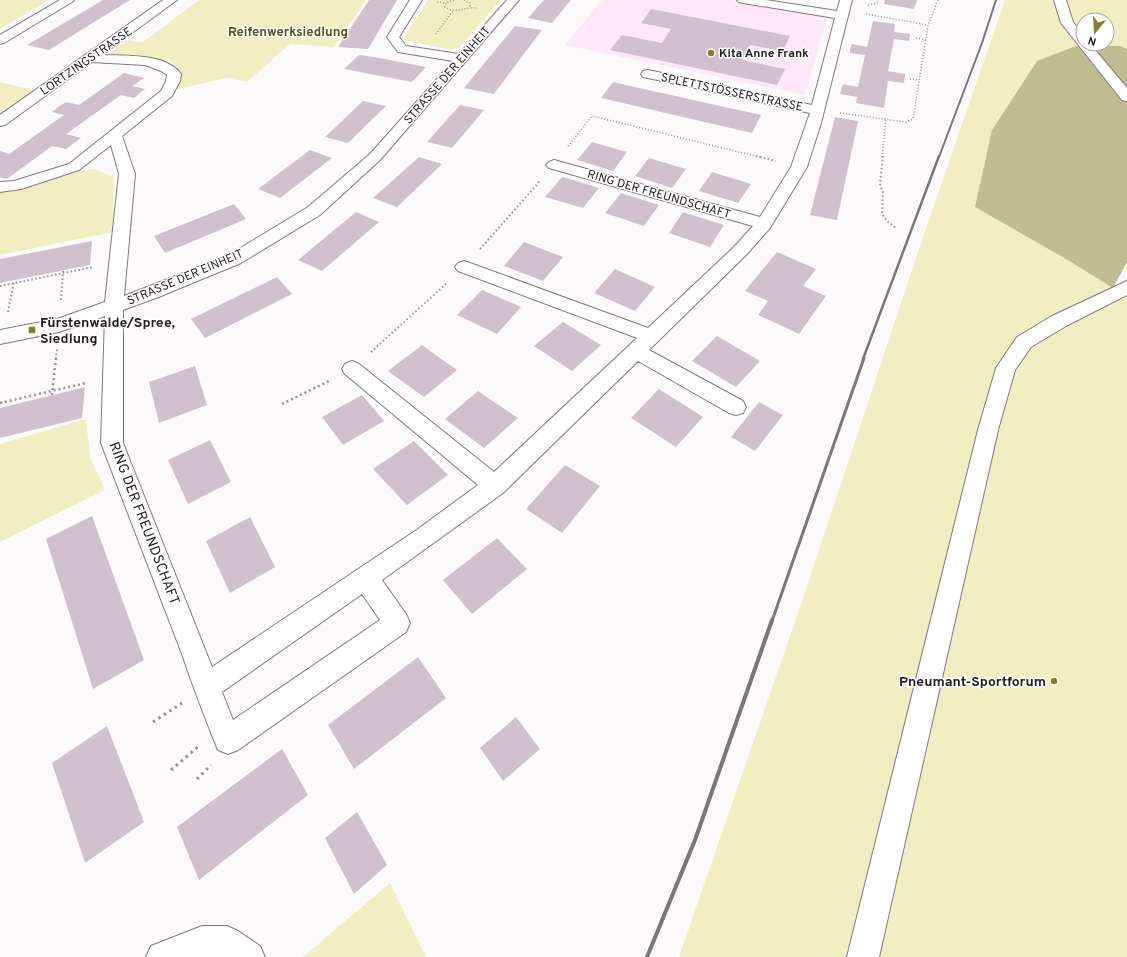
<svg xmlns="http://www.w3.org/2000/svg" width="1127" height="957" viewBox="0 0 1127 957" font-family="Overpass,sans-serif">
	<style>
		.built { fill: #fee7f8 }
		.green { fill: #f3eec1; fill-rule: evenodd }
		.forest { fill: #c2bd90 }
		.building { fill: #d1c1cd }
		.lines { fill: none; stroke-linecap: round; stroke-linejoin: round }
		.minor-casing { stroke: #847681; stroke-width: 2 }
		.path-far3 { stroke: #979296; stroke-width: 1.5; stroke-dasharray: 1 2; stroke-linecap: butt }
		.path-far2 { stroke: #979296; stroke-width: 2; stroke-dasharray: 1.5 2.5; stroke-linecap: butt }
		.path-far1 { stroke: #979296; stroke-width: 2.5; stroke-dasharray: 2 3; stroke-linecap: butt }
		.path { stroke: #979296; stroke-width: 3; stroke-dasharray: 2.5 4; stroke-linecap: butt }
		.minor { fill: #fff; fill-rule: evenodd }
		.rail-far3 { stroke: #7b767a; stroke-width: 2 }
		.rail-far2 { stroke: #7b767a; stroke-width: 2.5 }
		.rail-far1 { stroke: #7b767a; stroke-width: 3 }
		.rail { stroke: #7b767a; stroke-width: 4 }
		.poi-dot { fill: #897e25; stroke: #fff; stroke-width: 1.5 }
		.labels { text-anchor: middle; stroke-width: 3; stroke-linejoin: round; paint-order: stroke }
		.far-poi-label { font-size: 12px; font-weight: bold; fill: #221c21; stroke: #fff; text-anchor: start }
		.far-street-label { font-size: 12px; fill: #221c21; stroke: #fff }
		.far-neighbourhood-label { font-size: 13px; font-weight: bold; fill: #595214; stroke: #fff }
		.poi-label { font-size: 14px; font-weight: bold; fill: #221c21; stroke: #fff; text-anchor: start }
		.street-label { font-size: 14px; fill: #221c21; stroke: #fff }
	</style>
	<rect width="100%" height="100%" fill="#fdfafc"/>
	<path class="built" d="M 602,0 L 729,0 L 822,15 L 827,18 L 805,95 L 565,45 Z"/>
	<path class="green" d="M 0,0 L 49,0 L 0,29 Z
		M 199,0 L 366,0 L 334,47 L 290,44 L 247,82 L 227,78 L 177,89 L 181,72 L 170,61 L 139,56 L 109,54 L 127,40 L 143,42 Z
		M 428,0 L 501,0 L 459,48 L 452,50 L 402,40 Z
		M 1005,0 L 1127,0 L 1127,49 L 1120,46 L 1076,46 L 1066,259 L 1113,288 L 1127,289 L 1127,957 L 679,957 L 800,607 L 922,240 ZM 1083,20 L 1107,20 L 1107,44 L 1083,44 Z
		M 0,82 L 37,91 L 0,118 Z
		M 94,169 L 113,177 L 113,232 L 0,255 L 0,191 L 68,173 Z
		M 86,419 L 90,457 L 105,490 L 0,542 L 0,444 Z
		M 390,883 L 426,957 L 303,957 Z"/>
	<path class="forest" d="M 1076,46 L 1120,46 L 1127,49 L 1127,262 L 1113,288 L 1066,259 L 975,207 L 992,130 L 1037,61 Z"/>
	<path class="building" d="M 103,0 L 130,0 L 49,50 L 27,45 Z
		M 369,0 L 397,0 L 368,49 L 338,47 Z
		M 544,0 L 571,0 L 552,23 L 528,18 Z
		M 885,0 L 917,0 L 914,9 L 884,4 Z
		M 651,9 L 790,36 L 783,51 L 750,45 L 742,60 L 785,69 L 777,85 L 610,50 L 622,35 L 662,43 L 671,29 L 641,23 Z
		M 873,21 L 895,24 L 894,32 L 910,34 L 909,41 L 894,39 L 888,71 L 905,74 L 904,83 L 888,81 L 884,108 L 856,103 L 857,97 L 840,94 L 843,84 L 858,87 L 865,55 L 850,53 L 850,49 L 852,44 L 867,47 Z
		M 515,26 L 542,30 L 494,94 L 464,88 Z
		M 359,55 L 374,57 L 426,67 L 412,82 L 344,69 Z
		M 124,73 L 144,78 L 132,86 L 145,89 L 134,98 L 121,95 L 66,134 L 81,138 L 66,149 L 52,146 L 7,179 L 0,177 L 0,151 L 9,154 L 64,115 L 52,112 L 58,107 L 66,102 L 79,105 Z
		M 613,82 L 639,88 L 761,115 L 752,133 L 601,98 Z
		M 363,101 L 386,106 L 348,143 L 325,137 Z
		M 460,105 L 484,110 L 452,148 L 427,142 Z
		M 835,117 L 858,121 L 837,220 L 810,215 Z
		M 592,142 L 627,152 L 613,171 L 577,160 Z
		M 310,150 L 332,158 L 280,198 L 258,189 Z
		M 419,157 L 442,164 L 397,207 L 373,198 Z
		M 649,158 L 686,169 L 672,188 L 635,176 Z
		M 712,172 L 751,184 L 738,203 L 699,191 Z
		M 562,177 L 570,179 L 599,188 L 583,208 L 545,197 Z
		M 621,193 L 659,205 L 644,226 L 605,213 Z
		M 234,204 L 246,219 L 165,253 L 154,236 Z
		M 356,212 L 379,222 L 322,271 L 298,260 Z
		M 683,212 L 724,225 L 710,247 L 669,233 Z
		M 92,241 L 90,265 L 0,283 L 0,259 Z
		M 524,242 L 563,257 L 543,281 L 504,266 Z
		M 777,252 L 816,269 L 803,286 L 826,296 L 799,334 L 758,315 L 768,301 L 745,291 Z
		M 615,269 L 655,287 L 635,311 L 594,293 Z
		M 277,277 L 292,294 L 205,338 L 191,319 Z
		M 482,290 L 521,307 L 497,334 L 457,315 Z
		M 563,322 L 601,345 L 572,371 L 534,346 Z
		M 717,336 L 760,361 L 736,387 L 692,361 Z
		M 422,345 L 457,370 L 424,397 L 388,371 Z
		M 195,366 L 207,405 L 159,423 L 149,382 Z
		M 85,387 L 82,418 L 0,438 L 0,408 Z
		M 659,389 L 703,417 L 676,447 L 631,418 Z
		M 478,391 L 518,418 L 484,448 L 445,419 Z
		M 362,395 L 384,421 L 343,445 L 322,417 Z
		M 759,402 L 783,415 L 755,451 L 731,437 Z
		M 210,440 L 231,482 L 188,504 L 168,460 Z
		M 414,441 L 448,475 L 407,505 L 373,469 Z
		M 565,465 L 600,486 L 562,533 L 526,509 Z
		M 92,516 L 144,660 L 93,689 L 46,539 Z
		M 250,517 L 275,567 L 230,593 L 206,541 Z
		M 497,538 L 527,569 L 472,614 L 443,580 Z
		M 418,657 L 446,698 L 354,769 L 328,725 Z
		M 516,717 L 540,749 L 503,781 L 480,748 Z
		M 107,726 L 144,822 L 85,863 L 52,763 Z
		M 282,749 L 308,795 L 199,880 L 177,827 Z
		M 357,812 L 387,865 L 354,894 L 325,838 Z"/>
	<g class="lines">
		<defs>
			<path id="minor" d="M 60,0 L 74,0 L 72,2 L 4,43 L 0,44 L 0,35 Z
				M 163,0 L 177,0 L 102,55 C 124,56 166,53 181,74 L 180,81 L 172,96 L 122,136 L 135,174 L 124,296 L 229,255 L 308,207 L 370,154 L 453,61 L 398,52 L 387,37 L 410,0 L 422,0 L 399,37 L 406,46 L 459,54 L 507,0 L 519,0 L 380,160 L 320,215 L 241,263 L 156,298 L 123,310 L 123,443 L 212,667 L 418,529 L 478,485 L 345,374 L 342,369 L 345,364 L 352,361 L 359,364 L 494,472 L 637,338 L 458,271 L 455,267 L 458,263 L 464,261 L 470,263 L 648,328 L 734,247 L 753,226 L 549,168 L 546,165 L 549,162 L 554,160 L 760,217 L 791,167 L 810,113 L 648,78 L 643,77 L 641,74 L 643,71 L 648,70 L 812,105 L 835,18 L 743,3 L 739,2 L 737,0 L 766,0 L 837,11 L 840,0 L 852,0 L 821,123 L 807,167 L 770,228 L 746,255 L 649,350 L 743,401 L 746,407 L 743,413 L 736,415 L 729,413 L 638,361 L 503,493 L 382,580 L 406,614 L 410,623 L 406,632 L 238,750 L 228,754 L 218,750 C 205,718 193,687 182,654 L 101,443 L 105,316 L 59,332 L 0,344 L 0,330 L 57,319 L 105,302 L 119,174 L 111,145 L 79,170 L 21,189 L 0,192 L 0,182 L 14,181 L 69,164 L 161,91 L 166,81 L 167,75 L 161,71 L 145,65 L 92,62 L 5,125 L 0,126 L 0,115 ZM 362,594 L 380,620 L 233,720 L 222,692 Z
				M 1054,0 L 1066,0 L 1073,22 L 1083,35 L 1083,44 L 1090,44 L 1127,88 L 1127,101 L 1122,100 L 1061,23 Z
				M 1127,281 L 1127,295 L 1066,326 L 1031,347 L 1015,370 L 998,430 L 879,957 L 847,957 L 978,430 L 996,368 L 1017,337 L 1052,316 Z
				M 202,926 L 227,926 L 238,931 L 260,946 L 265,957 L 146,957 L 151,946 Z"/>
		</defs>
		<use href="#minor" class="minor-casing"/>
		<path class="path-far3" d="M 454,0 L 446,3 L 445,7 C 457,15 465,6 477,8
			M 464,0 L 470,3 L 470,7
			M 437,2 L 446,3
			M 868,5 L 877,3 L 878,0
			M 866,14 L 928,25
			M 436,34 L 453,11
			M 916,38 L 926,40
			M 910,79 L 919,80
			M 840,113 L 906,122 L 913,119 L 928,25 L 938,0
			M 568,146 L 592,116 L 760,157
			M 882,157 L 886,118"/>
		<path class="path-far2" d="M 756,156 L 776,161
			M 883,156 L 880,184 L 883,193 L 882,214 L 887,221 L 896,228
			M 480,249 L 540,181
			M 0,286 L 93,267
			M 61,300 L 63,271
			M 8,312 L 14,281
			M 371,352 L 447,283
			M 56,359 L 57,349"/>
		<path class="path-far1" d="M 52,395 L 56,358
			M 0,403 L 86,383
			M 282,404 L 329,381"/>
		<path class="path" d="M 153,722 L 182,703
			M 171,770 L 199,746
			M 197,779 L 211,765"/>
		<use href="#minor" class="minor"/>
		<path class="rail-far3" d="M 939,157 L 982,43 L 996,0"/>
		<path class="rail-far2" d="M 863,359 L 939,156"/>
		<path class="rail-far1" d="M 772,621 L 864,358"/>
		<path class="rail" d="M 647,957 L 695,840 L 772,620"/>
	</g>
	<g class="poi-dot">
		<circle cx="711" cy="53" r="4"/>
		<rect x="28" y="326" width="8" height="8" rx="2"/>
		<circle cx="1054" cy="681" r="4"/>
	</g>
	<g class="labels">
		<g class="far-poi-label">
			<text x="719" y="57">Kita Anne Frank</text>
		</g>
		<g class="far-street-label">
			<text transform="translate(86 61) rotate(-35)" y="4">LORTZINGSTRASSE</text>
			<text transform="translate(447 75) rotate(-49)" y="4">STRASSE DER EINHEIT</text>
			<text transform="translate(732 92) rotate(12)" y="4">SPLETTSTÖSSERSTRASSE</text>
			<text transform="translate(659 194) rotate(16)" y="4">RING DER FREUNDSCHAFT</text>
			<text transform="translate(185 277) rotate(-23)" y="4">STRASSE DER EINHEIT</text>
		</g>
		<g class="far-neighbourhood-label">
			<text x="288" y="36">Reifenwerksiedlung</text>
		</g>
		<g class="poi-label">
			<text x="40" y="327">Fürstenwalde/Spree,<tspan x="40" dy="16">Siedlung</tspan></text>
			<text x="1046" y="686" text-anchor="end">Pneumant-Sportforum</text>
		</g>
		<g class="street-label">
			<text transform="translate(145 523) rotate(69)" y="5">RING DER FREUNDSCHAFT</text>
		</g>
	</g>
	<g transform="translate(1095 32) rotate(198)"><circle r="19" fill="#ffffff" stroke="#a7a4a6"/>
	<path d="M0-3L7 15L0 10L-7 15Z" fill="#897e25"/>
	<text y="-6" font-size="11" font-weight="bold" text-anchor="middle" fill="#221c21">N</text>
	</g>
</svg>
